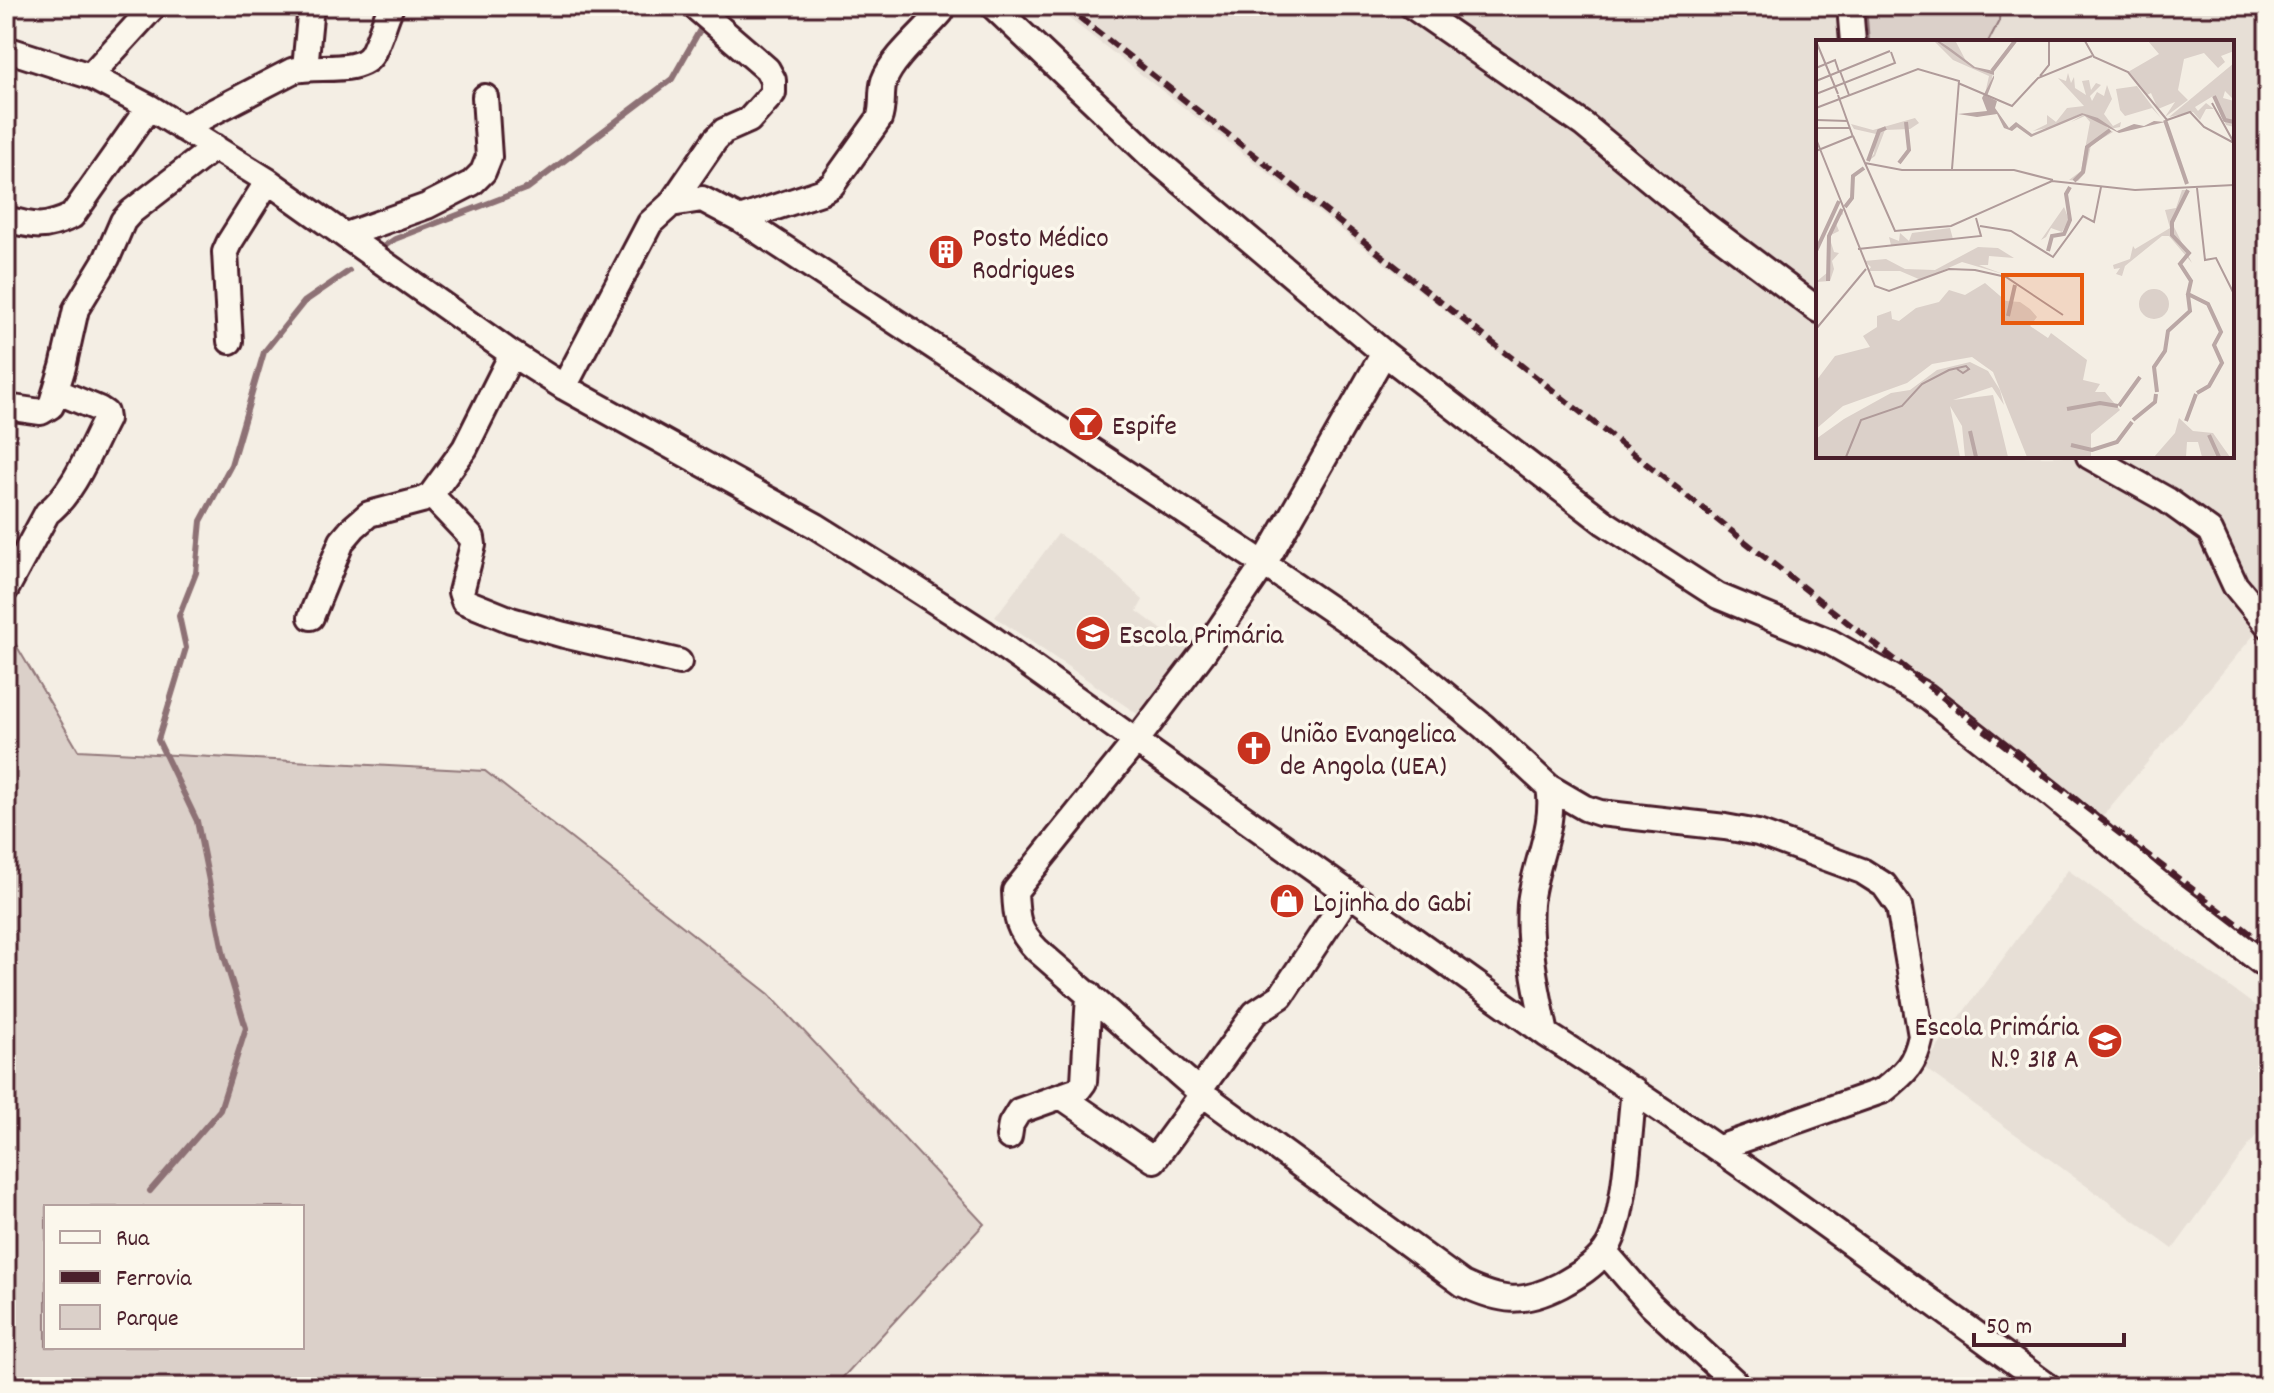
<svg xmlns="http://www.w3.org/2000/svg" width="2274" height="1393" viewBox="0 0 2274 1393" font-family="Dekko,sans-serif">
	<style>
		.built { fill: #e7dfd6; fill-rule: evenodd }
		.green { fill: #dbd0c9; stroke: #92787a; stroke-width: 2; fill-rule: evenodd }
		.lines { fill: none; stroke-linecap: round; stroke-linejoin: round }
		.stream { stroke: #8d7174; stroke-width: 6 }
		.minor-casing { stroke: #4a1f2b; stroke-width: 30 }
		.minor { stroke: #fbf7ec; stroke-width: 24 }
		.rail { stroke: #4a1f2b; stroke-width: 6; stroke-dasharray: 12 6; stroke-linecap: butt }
		.labels { text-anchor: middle; stroke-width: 7; stroke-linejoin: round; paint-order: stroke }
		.poi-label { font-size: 28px; fill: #4a1f2b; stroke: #fbf7ec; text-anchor: start }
		.inset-river { fill: none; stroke: #baa7a5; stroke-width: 4 }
		.inset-road { fill: none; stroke: #b09b9a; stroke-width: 2 }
		.view { fill: #e8590c; fill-opacity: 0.15; stroke: #e8590c; stroke-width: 4 }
		.inset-edge { fill: none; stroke: #4a1f2b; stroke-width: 4 }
	</style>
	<rect width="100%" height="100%" fill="#f4eee4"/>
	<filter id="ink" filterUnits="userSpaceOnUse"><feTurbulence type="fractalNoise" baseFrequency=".0125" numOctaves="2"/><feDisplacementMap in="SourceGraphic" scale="16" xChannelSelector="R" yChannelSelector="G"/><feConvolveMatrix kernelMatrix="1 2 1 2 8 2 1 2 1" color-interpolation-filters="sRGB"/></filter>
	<g filter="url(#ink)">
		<path class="built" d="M 1053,6 L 2268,6 L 2268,618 L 2100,819 ZM 1818,42 L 2232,42 L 2232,456 L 1818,456 Z
			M 1058,534 L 1103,563 L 1143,600 L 1137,611 L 1189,650 L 1139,715 L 995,617 Z
			M 2068,870 L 2268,1015 L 2268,1119 L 2173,1249 L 1923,1067 Z"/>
		<path class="green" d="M 1866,6 L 2000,6 L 1999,21 L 1988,42 L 1869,42 Z
			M 6,628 L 78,750 L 485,771 L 769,994 L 984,1224 L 834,1387 L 6,1387 ZM 46,1207 L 302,1207 L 302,1347 L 46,1347 Z"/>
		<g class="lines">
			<path class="stream" d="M 380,249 L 395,239 L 528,188 L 672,79 L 705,21
				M 150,1191 L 220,1110 L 246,1028 L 224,956 L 197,821 L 158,740 L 186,648 L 179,616 L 196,573 L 201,521 L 231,465 L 264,352 L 304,302 L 349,271"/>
			<defs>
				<path id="minor" d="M 993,6 L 1151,156 L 1384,353 L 1605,523 L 1718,596 L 1830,642 L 1926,696 L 2052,795 L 2162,886 L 2268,967
					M 1412,6 L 1584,125 L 1701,222 L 1818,310
					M 1850,6 L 1853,42
					M 6,49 L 90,76 L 149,107 L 268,181 L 512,354 L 564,387 L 816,526 L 910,585 L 983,632 L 1546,1034 C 1719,1144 1883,1267 2049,1387
					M 305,68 L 311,6
					M 90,76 L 154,6
					M 182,128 L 292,71 C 314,64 360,75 372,54 C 380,39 384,22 391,6
					M 671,204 L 715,140 L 724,131 L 749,120 L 773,93 L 773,80 L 767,69 L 694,6
					M 6,219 C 35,227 44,229 72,216 L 149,107
					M 740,219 L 821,192 L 832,185 L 879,119 C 884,107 880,94 884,81 C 892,58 925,31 941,12 L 943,6
					M 346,235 L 427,206 L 472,183 L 483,172 L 489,157 L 485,97
					M 230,341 L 225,252 L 229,243 L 268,181
					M 1384,353 L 1264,564 L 1203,653 L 1136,741 L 1015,891 C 1016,918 1017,930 1037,950 L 1199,1091 L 1463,1284 C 1502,1302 1522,1305 1561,1285 C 1577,1276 1594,1266 1605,1251 C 1626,1225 1629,1127 1634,1090
					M 564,387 L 650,223 L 671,204 L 702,199 L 740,219 L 1264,564 L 1396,654 L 1483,726 L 1549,787 L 1585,808 L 1600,813 L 1725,827 L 1758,833 L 1862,871 L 1884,885 L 1899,906 L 1921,1036 C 1915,1064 1906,1072 1884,1090 L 1719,1148
					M 6,407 L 41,412 L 51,406 L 63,367 L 76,309 L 107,258 L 123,221 L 131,212 L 215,147
					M 2089,456 L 2167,500 L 2210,531 L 2235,585 L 2268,625
					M 431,495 L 472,538 L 473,545 L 461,592 L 464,601 L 511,620 L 564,635 L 679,662
					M 6,589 L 47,513 C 74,493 90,449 106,419 L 105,413 L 99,409 L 56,391
					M 311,617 L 342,541 L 354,527 L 369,514 L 422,500 L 431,495 L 465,448 L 512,354
					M 1546,1034 C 1537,991 1527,948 1530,904 C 1534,864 1556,827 1549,787
					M 1199,1091 L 1255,1013 L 1281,996 L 1349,894
					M 1061,1096 L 1154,1160 L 1203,1093
					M 1009,1137 L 1011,1124 L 1019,1111 L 1078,1090 L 1084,1082 L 1089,994
					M 1605,1252 L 1651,1305 L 1740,1387"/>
			</defs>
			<use href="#minor" class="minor-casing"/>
			<use href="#minor" class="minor"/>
			<path class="rail" d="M 1065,6 L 1965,715 L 2268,947"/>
		</g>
	</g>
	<defs>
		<symbol id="building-disc" viewBox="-11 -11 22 22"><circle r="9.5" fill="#c8321e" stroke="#fbf7ec"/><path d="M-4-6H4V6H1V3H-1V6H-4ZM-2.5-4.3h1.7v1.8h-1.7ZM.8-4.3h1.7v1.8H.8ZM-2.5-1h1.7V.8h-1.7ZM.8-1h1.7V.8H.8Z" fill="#fff"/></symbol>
		<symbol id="bar-disc" viewBox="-11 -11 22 22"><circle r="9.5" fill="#c8321e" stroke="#fbf7ec"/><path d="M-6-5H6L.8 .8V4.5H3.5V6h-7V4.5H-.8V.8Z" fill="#fff"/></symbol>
		<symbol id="school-disc" viewBox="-11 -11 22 22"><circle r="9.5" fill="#c8321e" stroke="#fbf7ec"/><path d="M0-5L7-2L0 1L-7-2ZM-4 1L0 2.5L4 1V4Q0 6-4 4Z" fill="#fff"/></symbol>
		<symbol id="church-disc" viewBox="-11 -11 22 22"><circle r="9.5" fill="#c8321e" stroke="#fbf7ec"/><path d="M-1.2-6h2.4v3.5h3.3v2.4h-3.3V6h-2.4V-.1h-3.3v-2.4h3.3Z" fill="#fff"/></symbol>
		<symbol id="shop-disc" viewBox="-11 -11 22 22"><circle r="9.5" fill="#c8321e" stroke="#fbf7ec"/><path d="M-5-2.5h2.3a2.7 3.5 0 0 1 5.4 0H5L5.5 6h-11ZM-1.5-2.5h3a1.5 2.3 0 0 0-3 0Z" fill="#fff"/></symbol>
	</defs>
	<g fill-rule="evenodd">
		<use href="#building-disc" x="926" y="232" width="40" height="40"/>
		<use href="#bar-disc" x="1066" y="404" width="40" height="40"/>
		<use href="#school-disc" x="1073" y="613" width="40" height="40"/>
		<use href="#church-disc" x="1234" y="728" width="40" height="40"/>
		<use href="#shop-disc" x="1267" y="881" width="40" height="40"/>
		<use href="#school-disc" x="2085" y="1021" width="40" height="40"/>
	</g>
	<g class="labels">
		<g class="poi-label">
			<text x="972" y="246">Posto Médico<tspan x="972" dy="32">Rodrigues</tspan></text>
			<text x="1112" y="434">Espife</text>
			<text x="1119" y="643">Escola Primária</text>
			<text x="1280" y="742">União Evangelica<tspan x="1280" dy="32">de Angola (UEA)</tspan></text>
			<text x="1313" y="911">Lojinha do Gabi</text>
			<text x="2079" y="1035" text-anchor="end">Escola Primária<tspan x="2079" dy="32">N.º 318 A</tspan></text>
		</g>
	</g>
	<g transform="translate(1816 40)">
		<rect width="418" height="418" fill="#f4eee4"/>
		<path d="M 118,1 L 140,2 L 150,21 L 134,8 L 128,6 L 157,28 L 177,33 L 175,43 L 169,54 L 173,36 L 137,20 ZM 332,1 L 418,1 L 418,11 L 405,16 L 409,22 L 402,28 L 388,13 L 368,19 L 362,50 L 372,60 L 349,77 L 359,62 L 342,69 L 335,53 L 331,55 L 312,32 L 343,14 ZM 418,23 L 418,60 L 409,51 L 407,58 L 418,61 L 418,87 L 410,85 L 397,56 L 379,67 L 382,71 L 390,63 L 398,69 L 390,69 L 384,80 L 377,72 L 353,77 ZM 252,33 L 255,43 L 258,37 L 259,48 L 270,55 L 266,41 L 273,40 L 275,50 L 280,43 L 285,45 L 274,56 L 276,61 L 281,52 L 288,56 L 291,45 L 296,59 L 288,74 L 297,86 L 305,82 L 304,87 L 294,89 L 282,78 L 280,78 L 297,92 L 275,105 L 269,133 L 262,141 L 253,140 L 265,131 L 274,82 L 269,76 L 255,82 L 267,75 L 276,77 L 266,73 L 240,86 L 217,91 L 231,84 L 231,75 L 240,82 L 251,68 L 268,66 L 242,38 L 250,41 ZM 321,46 L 345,78 L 336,68 L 309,76 L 304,70 L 300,49 ZM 99,78 L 103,83 L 94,89 L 69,90 L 59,116 L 51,122 L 58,114 L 60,94 L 38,89 L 35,84 L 57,90 ZM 366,150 L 372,150 L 357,185 L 376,223 L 353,196 L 346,196 L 309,226 L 306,236 L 300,234 L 304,228 L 298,229 L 297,225 L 314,219 L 317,206 L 319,209 L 354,188 L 349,170 L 360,168 ZM 248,167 L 253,180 L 246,192 L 235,188 L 230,197 L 225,200 ZM 26,168 L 27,174 L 19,181 L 23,191 L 13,196 L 18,212 L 23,213 L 16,221 L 18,229 L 14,241 L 0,242 L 12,232 L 12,194 ZM 134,188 L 137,199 L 75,205 L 73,197 L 83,201 L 84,193 L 93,201 L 96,193 ZM 162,207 L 182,208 L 198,218 L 173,216 L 172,225 L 163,225 L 187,234 L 146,222 L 105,240 L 84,231 L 52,231 L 55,227 L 48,221 L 70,219 L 89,229 L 119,230 ZM 169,243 L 190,261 L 204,262 L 214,269 L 221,277 L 214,286 L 232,298 L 235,293 L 271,320 L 267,340 L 284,344 L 279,352 L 289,352 L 304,370 L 275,394 L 275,417 L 211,417 L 177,332 L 156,317 L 116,324 L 91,343 L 27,366 L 0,389 L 0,341 L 19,316 L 54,307 L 47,296 L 61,287 L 61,276 L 75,271 L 76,279 L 83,281 L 100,268 L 123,262 L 133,250 L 149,255 ZM323 264a15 15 0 1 1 30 0a15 15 0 1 1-30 0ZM 154,322 L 172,331 L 184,350 L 188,365 L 176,347 L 137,360 L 177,355 L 192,417 L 149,417 L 146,386 L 134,366 L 144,417 L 0,417 L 0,399 L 28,379 L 75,353 L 94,350 L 121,330 ZM 363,378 L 377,391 L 397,393 L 414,417 L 386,417 L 382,402 L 371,402 L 370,417 L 338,417 L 359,393 Z" fill="#dbd0c9"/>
		<path d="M 120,1 L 123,1 L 134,8 L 159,27 L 178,31 L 178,38 L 171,56 L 181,61 L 179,68 L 193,88 L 200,82 L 216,94 L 266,73 L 282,78 L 301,91 L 318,84 L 328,86 L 338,81 L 349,82 L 303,93 L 267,75 L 215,97 L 201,87 L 196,91 L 188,88 L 181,74 L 161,77 L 142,74 L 171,71 L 166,58 L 178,35 L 157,28 Z" fill="#baa7a5"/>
		<path class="inset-river" d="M 176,31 L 199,1M 398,56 L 409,80 L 418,82M 349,80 L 371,144M 52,121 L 63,91 L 70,88M 83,123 L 93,110 L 90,82M 258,141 L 267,132 L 271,107 L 294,90M 372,150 L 356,182 L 356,195 L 373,213 L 364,224 L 375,241 L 372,254 L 392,264 L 405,292 L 398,305 L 406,323 L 393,346 L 381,353M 29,167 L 36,158 L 37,136 L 48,128M 0,211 L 23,161M 232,211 L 236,196 L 248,194 L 254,180 L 250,154 L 254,147M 12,241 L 13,196 L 26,169M 192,276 L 199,245M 341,352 L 338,327 L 349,311 L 352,291 L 374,271 L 372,255M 303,366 L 324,337M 251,369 L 284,363 L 302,366M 317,380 L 339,362 L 340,354M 370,381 L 380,354M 154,391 L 160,417M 393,395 L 403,417M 255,405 L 276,410 L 301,402 L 316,382"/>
		<path class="inset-road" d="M 0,1 L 22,54M 269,1 L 278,17 L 312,32 L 351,80 L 374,72 L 388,87 L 418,103M 0,28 L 19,20 L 23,32M 24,31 L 33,55M 224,36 L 233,25 L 233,1M 0,41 L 74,11M 142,43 L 196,66 L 222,38 L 276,16M 0,54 L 79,23 L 75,12M 22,55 L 37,97M 396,63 L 417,101M 0,68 L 102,29 L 143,41 L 136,129M 0,80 L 32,81M 0,88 L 34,88M 37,96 L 79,191 L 135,186 L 236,141 L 319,150 L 418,145M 0,99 L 59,246 L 73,251 L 133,229 L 159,230 L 190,237 L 247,275M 0,111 L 37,96M 49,123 L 86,130 L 198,130 L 237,140M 381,148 L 389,220 L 400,218 L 418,254M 164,186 L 195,191 L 237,217 L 267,176 L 278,182 L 285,147M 42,209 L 165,196 L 160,178M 0,289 L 50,229M 30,417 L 45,380 L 86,366 L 106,344 L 133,330 L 150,326 L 153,329 L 147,333 L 141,329"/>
		<path class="view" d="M 187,235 L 266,235 L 266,283 L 187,283 Z"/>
		<rect width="418" height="418" class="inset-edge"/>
	</g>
	<rect width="2274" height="1393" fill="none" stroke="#fbf7ec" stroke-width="32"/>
	<rect x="16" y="16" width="2242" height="1361" fill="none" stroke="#4a1f2b" stroke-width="3" filter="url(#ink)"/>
	<rect x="44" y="1205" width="260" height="144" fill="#fbf7ec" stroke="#b4a19f" stroke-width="2"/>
	<rect x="60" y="1231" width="40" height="12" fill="#fbf7ec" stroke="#b4a19f" stroke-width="2"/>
	<text x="116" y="1245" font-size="24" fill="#4a1f2b">Rua</text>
	<rect x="60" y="1271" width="40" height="12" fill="#4a1f2b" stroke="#b4a19f" stroke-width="2"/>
	<text x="116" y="1285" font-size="24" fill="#4a1f2b">Ferrovia</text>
	<rect x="60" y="1305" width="40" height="24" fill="#dbd0c9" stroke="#b4a19f" stroke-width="2"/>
	<text x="116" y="1325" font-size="24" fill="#4a1f2b">Parque</text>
	<path d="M1974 1333v12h150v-12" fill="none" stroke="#4a1f2b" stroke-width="4"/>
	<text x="1986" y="1333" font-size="24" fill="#4a1f2b" stroke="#fbf7ec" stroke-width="6" paint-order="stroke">50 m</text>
</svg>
